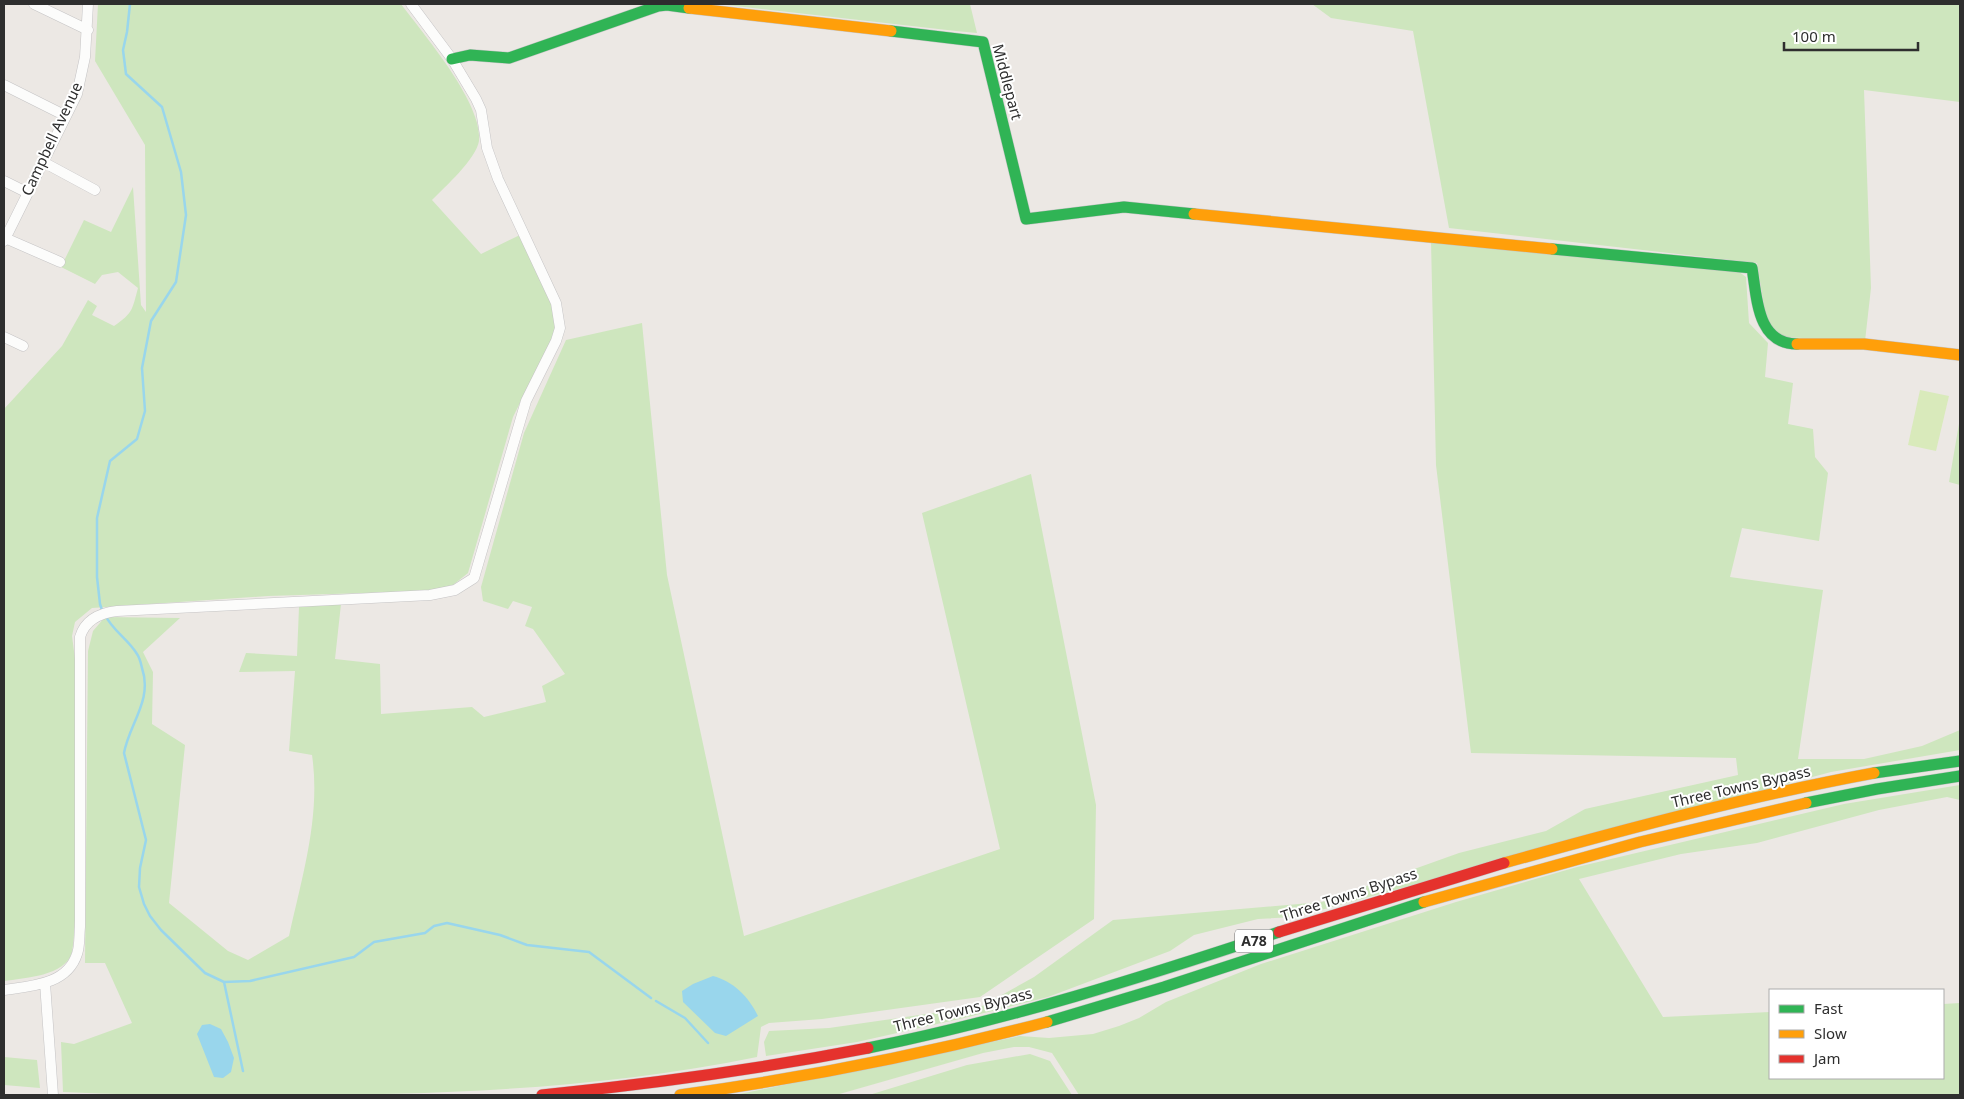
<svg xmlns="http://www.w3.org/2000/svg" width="1964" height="1099" viewBox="0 0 1964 1099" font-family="'Noto Sans',sans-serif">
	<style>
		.green { fill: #cee6be }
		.pitch { fill: #d9eabb }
		.water { fill: #99d6ec }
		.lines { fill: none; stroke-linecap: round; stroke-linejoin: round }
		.stream { stroke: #99d6ec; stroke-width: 2.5 }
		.street-casing { stroke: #c5c4c5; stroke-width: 11 }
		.fast-casing { stroke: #c5c4c5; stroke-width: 12 }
		.slow-casing { stroke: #c5c4c5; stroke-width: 12 }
		.jam-casing { stroke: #c5c4c5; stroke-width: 12 }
		.street { stroke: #fcfcfb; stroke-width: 10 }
		.fast { stroke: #30b455; stroke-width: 11 }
		.slow { stroke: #ff9f0a; stroke-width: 11 }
		.jam { stroke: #e5322d; stroke-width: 11 }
		.labels { text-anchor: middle; stroke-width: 4; stroke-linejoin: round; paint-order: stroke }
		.shield { fill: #fff; stroke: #6d6d6d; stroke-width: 1 }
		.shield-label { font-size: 14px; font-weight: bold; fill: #2e2e2e }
		.street-label { font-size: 15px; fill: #2e2e2e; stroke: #fff }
	</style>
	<rect width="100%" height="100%" fill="#ece8e4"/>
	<path class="green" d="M 98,4 L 401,4 C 424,35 483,103 479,141 C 476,159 445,187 432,200 L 481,254 L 520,235 C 535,266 557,297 555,332 L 513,417 L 468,573 L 453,585 L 428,591 L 268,596 L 92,608 L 75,622 L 72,636 L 75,659 L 75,920 C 74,930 74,942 72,952 C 66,976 24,978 4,981 L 4,409 L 62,346 L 88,300 L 97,306 L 92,315 L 114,326 C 133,313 132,310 138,288 L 118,272 L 102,275 L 95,284 L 61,267 L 84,220 L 111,232 L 133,187 L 141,305 L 146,312 L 145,145 L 95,61 Z
		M 718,4 L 970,4 L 977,33 L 956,31 Z
		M 1312,4 L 1960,4 L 1960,102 L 1864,90 L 1871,288 L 1865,341 L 1782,337 L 1767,324 L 1757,263 L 1449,228 L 1413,31 L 1331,18 Z
		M 1431,241 L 1738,271 L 1746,277 L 1749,323 L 1768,343 L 1765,377 L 1793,383 L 1788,424 L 1813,429 L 1815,457 L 1828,473 L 1819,541 L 1742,528 L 1730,577 L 1823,590 L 1798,759 L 1864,759 L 1922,746 L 1960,730 L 1960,750 L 1831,772 L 1295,917 L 1258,919 L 1194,935 L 1170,951 L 1048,997 L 964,1018 L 857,1042 L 766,1056 L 764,1042 L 769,1031 L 829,1028 L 982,1006 L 1034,977 L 1113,920 L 1322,902 L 1459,853 L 1546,831 L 1585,809 L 1738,775 L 1736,758 L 1471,753 L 1436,465 Z
		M 642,323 L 667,575 L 744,936 L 1000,849 L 922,513 L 1031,474 L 1096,805 L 1094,919 L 980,997 L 822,1019 L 769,1023 L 761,1027 L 757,1057 C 601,1089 441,1095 282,1095 C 209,1095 136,1096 63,1092 L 61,1042 L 74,1044 L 132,1023 L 105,963 L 85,963 L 88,651 L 93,631 L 105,617 L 180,618 L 143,652 L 153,672 L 152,724 L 185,745 L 169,903 L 228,951 L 248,960 L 289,936 C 302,877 321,816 312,755 L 289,751 L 295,671 L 239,672 L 246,653 L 297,656 L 299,607 L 341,604 L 335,659 L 380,664 L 381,714 L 472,707 L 484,717 L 546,702 L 542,686 L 565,674 L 533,629 L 525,626 L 532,607 L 513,601 L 508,609 L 483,601 L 481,587 L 524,433 L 566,340 Z
		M 1960,418 L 1960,485 L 1949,482 Z
		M 1960,785 L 1960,800 L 1947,797 L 1879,810 L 1757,843 L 1681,854 L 1579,879 L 1663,1017 L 1770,1012 L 1770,1078 L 1943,1078 L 1943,1004 L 1960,1003 L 1960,1095 L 1079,1095 L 1052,1053 L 1029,1047 L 1014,1047 L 983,1053 L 836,1095 L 735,1095 L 1020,1036 L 1049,1038 L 1093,1034 L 1119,1026 L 1139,1018 L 1166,1002 L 1261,964 L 1456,902 L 1577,867 L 1844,804 Z
		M 1030,1054 L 1050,1061 L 1072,1095 L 869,1095 L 967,1065 Z
		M 4,1057 L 37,1060 L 40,1088 L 4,1085 Z"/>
	<path class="pitch" d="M 1920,390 L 1949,396 L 1936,451 L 1908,445 Z"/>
	<path class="water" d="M 713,976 C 733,981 749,997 758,1016 L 726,1036 L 715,1033 L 683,1002 L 682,991 L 693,984 Z
		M 210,1024 L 221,1029 L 228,1042 L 234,1058 L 231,1072 L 223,1078 L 214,1077 L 197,1034 L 202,1025 Z"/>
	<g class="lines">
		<path class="stream" d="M 102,610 L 100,604 L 97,577 L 97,518 L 110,461 L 137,439 L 145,411 L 142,368 L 151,321 L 176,282 L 186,215 L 181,172 L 162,107 L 126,74 L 123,50 L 127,32 L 130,4
			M 105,615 C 113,631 128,639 137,654 C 140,658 141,664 142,668 C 153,700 129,724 124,753 L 146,840 L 140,868 L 139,887 L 144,904 L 150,916 L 161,930 L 205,973 L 224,982 L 250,981 L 354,957 L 374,942 L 425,933 L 434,926 L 447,923 L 500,935 L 527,945 L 589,952 L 651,998
			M 224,982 L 243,1071
			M 656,1001 L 685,1018 L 708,1043"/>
		<defs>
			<path id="street" d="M 34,4 L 88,30
				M 4,85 L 66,116
				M 43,162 L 95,190
				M 4,181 L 28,193
				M 5,238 L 60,262
				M 4,241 L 77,94 L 85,57 L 88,4
				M 4,337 L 23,346
				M 45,983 L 53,1095
				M 4,990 C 31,986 67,985 77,954 C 80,946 79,936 80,927 L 80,637 C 85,620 100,613 117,611 L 430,595 L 455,590 L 474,578 L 526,401 L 556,341 L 560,328 L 556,303 L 498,179 L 487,148 L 481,110 L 476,99 L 452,59 L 411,4"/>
			<path id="fast" d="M 891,31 L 983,42 L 1026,219 L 1124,207 L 1194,214
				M 452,59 L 470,55 L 509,58 L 658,6 L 667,5 L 689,8
				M 1552,249 L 1752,268 C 1757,298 1757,344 1797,344
				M 1874,773 L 1960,761
				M 1806,803 L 1877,789 L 1960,776
				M 1047,1022 L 1164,987 L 1424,902
				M 868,1048 C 1008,1020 1143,977 1279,932"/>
			<path id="slow" d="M 689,8 L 891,31
				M 1194,214 L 1552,249
				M 1797,344 L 1864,344 L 1960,355
				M 1504,863 C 1626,829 1749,796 1874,773
				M 1424,902 L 1640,842 L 1806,803
				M 680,1095 C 804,1078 926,1054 1047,1022"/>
			<path id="jam" d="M 1279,932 L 1504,863
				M 542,1095 C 651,1084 760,1069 868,1048"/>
		</defs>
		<use href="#street" class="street-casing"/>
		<use href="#fast" class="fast-casing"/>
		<use href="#slow" class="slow-casing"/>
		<use href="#jam" class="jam-casing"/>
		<use href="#street" class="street"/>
		<use href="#fast" class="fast"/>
		<use href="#slow" class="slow"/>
		<use href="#jam" class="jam"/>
	</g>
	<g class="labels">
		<rect class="shield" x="1235" y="929.5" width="38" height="23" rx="4"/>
		<g class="shield-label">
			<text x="1254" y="946">A78</text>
		</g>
		<g class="street-label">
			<text transform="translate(1007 82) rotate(75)" y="5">Middlepart</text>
			<text transform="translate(52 139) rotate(-65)" y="5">Campbell Avenue</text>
			<text transform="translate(1741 787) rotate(-13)" y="5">Three Towns Bypass</text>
			<text transform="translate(1349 895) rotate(-18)" y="5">Three Towns Bypass</text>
			<text transform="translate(963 1010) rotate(-14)" y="5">Three Towns Bypass</text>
		</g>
	</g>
	<rect width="1964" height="1099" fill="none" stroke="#2e2e2e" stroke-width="10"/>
	<rect x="1769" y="989" width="175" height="90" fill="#ffffff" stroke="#ababab"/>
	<rect x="1779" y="1005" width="25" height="8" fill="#30b455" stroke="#ababab"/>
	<text x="1814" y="1014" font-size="15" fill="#2e2e2e">Fast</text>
	<rect x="1779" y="1030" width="25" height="8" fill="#ff9f0a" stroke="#ababab"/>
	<text x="1814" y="1039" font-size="15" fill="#2e2e2e">Slow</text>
	<rect x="1779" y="1055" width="25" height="8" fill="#e5322d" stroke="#ababab"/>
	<text x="1814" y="1064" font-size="15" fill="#2e2e2e">Jam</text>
	<path d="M1784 42v8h134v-8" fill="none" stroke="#2e2e2e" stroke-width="2.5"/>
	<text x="1792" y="42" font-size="15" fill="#2e2e2e" stroke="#ffffff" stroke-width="4" paint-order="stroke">100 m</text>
</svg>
